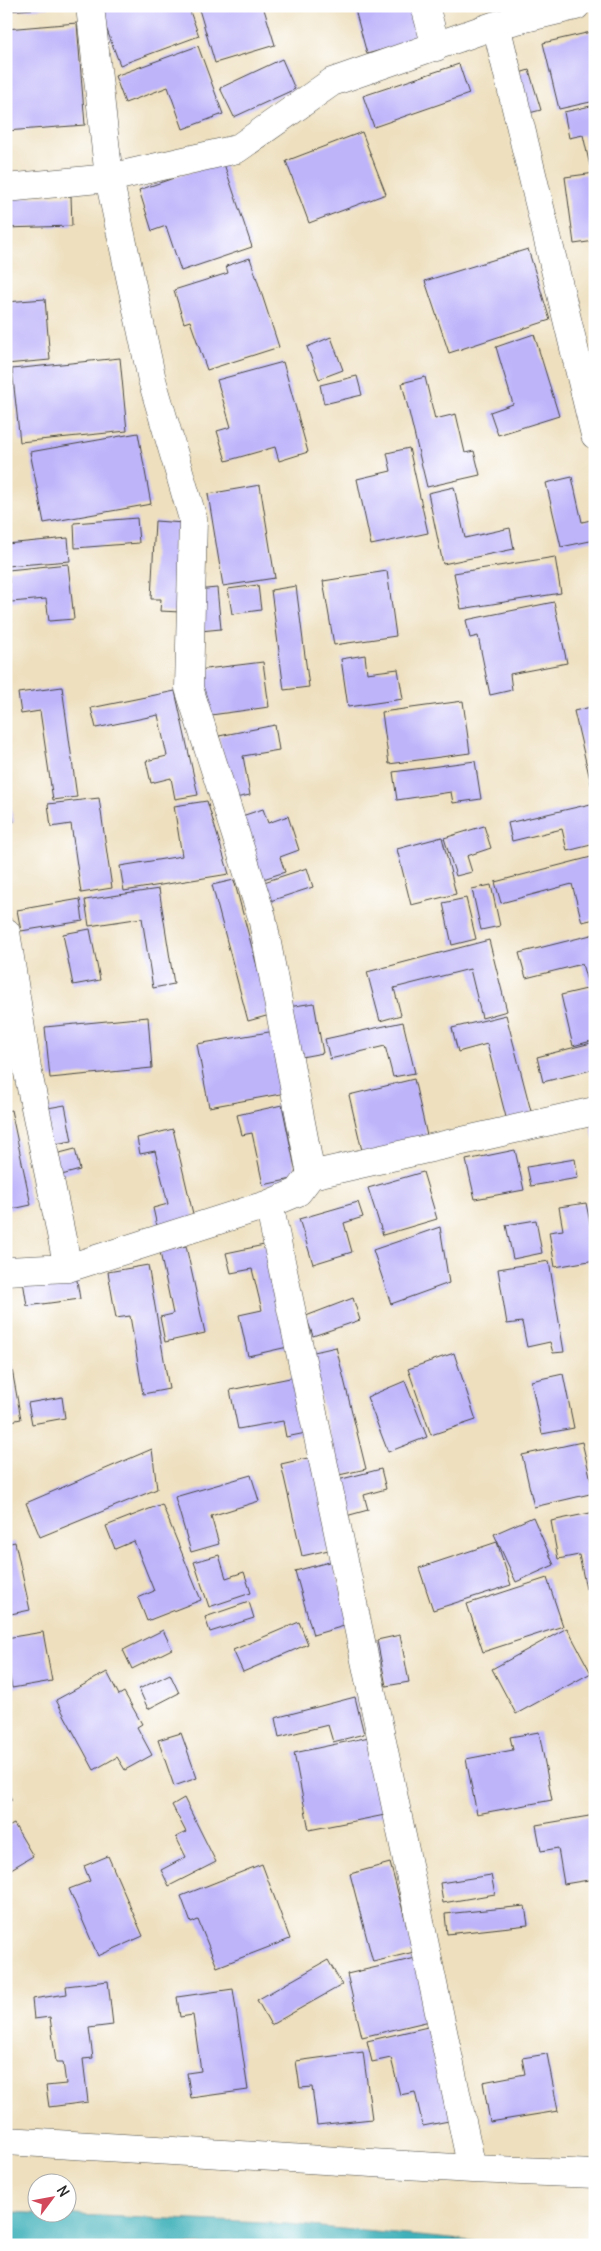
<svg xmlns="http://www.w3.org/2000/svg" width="601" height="2251" viewBox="0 0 601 2251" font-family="Delius,sans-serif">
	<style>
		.water { fill: #41b1ba; stroke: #366e72 }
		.building { fill: #bdb4fa }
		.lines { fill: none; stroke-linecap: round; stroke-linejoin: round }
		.minor-casing { stroke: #484641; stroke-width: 29 }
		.minor { stroke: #fff; stroke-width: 28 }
	</style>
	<rect width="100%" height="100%" fill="#fff"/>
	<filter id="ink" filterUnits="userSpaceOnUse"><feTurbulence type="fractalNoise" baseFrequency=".02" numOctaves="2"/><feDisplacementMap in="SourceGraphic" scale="10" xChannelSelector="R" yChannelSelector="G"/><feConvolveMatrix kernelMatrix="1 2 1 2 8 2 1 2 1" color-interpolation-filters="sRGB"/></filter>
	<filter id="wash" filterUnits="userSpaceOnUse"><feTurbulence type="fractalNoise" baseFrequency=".0096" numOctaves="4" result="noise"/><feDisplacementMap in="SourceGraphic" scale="20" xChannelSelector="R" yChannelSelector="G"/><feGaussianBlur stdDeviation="1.12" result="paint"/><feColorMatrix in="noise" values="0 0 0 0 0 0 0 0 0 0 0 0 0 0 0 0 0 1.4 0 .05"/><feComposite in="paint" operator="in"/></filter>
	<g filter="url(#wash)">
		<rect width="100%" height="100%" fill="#eee0bf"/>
		<path class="water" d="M 6,2212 L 288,2224 L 515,2245 L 6,2245 Z"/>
		<g id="blocks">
			<path class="building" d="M 6,6 L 48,6 L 48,8 L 6,11 Z
				M 98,6 L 188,6 L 199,36 L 120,65 Z
				M 198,6 L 263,6 L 275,45 L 215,63 Z
				M 354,6 L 416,6 L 424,38 L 367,54 Z
				M 77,23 L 85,125 L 6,131 L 6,29 Z
				M 595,31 L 595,101 L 559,109 L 543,43 Z
				M 198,46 L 223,114 L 183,129 L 168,87 L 125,103 L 115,76 Z
				M 282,59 L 295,89 L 234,117 L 220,88 Z
				M 459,64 L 469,94 L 374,127 L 363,96 Z
				M 529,70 L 541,110 L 525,114 L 513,75 Z
				M 595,105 L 595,165 L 590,166 L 583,135 L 569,138 L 564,112 Z
				M 362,132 L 386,194 L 309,223 L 286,161 Z
				M 223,161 L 252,247 L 181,271 L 166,226 L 152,231 L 139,190 Z
				M 595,173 L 595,241 L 574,244 L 565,177 Z
				M 71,196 L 72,226 L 6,228 L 6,198 Z
				M 528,249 L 550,320 L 449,353 L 425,281 Z
				M 250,258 L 279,347 L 207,370 L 190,321 L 184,323 L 174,290 L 228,273 L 226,266 Z
				M 45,299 L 50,360 L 6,364 L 6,302 Z
				M 534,334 L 559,416 L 498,435 L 490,412 L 513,404 L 496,347 Z
				M 331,337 L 343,370 L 319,379 L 307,347 Z
				M 120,358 L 127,431 L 20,442 L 12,369 Z
				M 283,362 L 308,452 L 279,461 L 275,447 L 226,461 L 217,431 L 231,427 L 217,380 Z
				M 357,376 L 362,395 L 324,404 L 320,385 Z
				M 425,377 L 435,419 L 456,414 L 465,453 L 474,451 L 480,475 L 427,487 L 402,383 Z
				M 138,433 L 151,504 L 44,523 L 30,452 Z
				M 409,448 L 428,533 L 371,545 L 357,479 L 391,471 L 387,453 Z
				M 572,477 L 582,522 L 591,520 L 595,540 L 561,547 L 546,483 Z
				M 260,485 L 275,578 L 223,586 L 208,494 Z
				M 454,487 L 465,538 L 510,528 L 514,549 L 443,564 L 428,493 Z
				M 137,518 L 139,543 L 75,548 L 74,523 Z
				M 155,521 L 184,523 L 180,612 L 160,611 L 161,599 L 151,599 Z
				M 68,538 L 70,561 L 6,566 L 6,544 Z
				M 555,557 L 561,593 L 461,609 L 454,573 Z
				M 68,564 L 74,619 L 49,621 L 46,599 L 11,602 L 8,570 Z
				M 387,571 L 396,636 L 334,645 L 323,581 Z
				M 258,585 L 261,610 L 232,614 L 228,589 Z
				M 296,586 L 309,687 L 284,690 L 271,590 Z
				M 217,588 L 221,629 L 200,631 L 196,590 Z
				M 554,602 L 567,663 L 510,674 L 512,690 L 490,695 L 478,636 L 470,638 L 466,620 Z
				M 365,655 L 367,673 L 398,669 L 403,699 L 348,707 L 341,659 Z
				M 263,662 L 269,707 L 204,716 L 198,670 Z
				M 62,687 L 77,797 L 53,800 L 40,711 L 21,714 L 18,693 Z
				M 175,691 L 198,795 L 175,799 L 171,778 L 151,783 L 146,761 L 167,756 L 158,715 L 96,728 L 91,708 Z
				M 463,701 L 470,753 L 389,764 L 382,712 Z
				M 595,706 L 595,788 L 592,788 L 574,711 Z
				M 275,725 L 279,750 L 243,756 L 250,795 L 230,799 L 219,736 Z
				M 475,761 L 481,799 L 453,803 L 451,792 L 397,800 L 393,772 Z
				M 7,789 L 14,822 L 6,824 L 6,790 Z
				M 99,798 L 112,888 L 81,893 L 71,824 L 51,827 L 48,804 Z
				M 207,801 L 229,874 L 124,891 L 120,866 L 182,856 L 174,806 Z
				M 595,803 L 595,844 L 567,851 L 562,829 L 512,841 L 508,823 Z
				M 263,809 L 268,823 L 288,816 L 299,850 L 280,857 L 285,872 L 257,881 L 236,818 Z
				M 484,826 L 491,848 L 467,856 L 472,872 L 456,876 L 444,838 Z
				M 442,837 L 456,894 L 411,905 L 397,849 Z
				M 595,856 L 595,919 L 582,922 L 572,884 L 501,903 L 495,882 Z
				M 307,868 L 313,887 L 264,903 L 258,884 Z
				M 234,880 L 270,1015 L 248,1021 L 212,885 Z
				M 491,885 L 500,926 L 481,930 L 472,889 Z
				M 159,889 L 174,984 L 153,988 L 142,918 L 89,926 L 85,900 Z
				M 466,898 L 476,939 L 452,945 L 443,903 Z
				M 80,899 L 83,921 L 21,931 L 17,910 Z
				M 90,929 L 100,980 L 73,985 L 63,934 Z
				M 595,934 L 595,983 L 588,985 L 582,964 L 526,978 L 519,953 Z
				M 489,940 L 507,1011 L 482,1018 L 470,969 L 394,988 L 401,1015 L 380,1021 L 367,972 Z
				M 595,987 L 595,1040 L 573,1046 L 561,995 Z
				M 6,997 L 18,1065 L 6,1067 Z
				M 314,1003 L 323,1053 L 296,1058 L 288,1007 Z
				M 506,1015 L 532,1115 L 507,1121 L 487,1044 L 458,1052 L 452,1028 Z
				M 148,1017 L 152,1068 L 50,1078 L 45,1027 Z
				M 403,1022 L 415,1073 L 393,1077 L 385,1046 L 330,1059 L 325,1039 Z
				M 275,1031 L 286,1093 L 209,1107 L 197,1044 Z
				M 595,1042 L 595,1069 L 543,1082 L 537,1057 Z
				M 414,1079 L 428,1140 L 363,1155 L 349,1095 Z
				M 65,1105 L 72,1141 L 49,1145 L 42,1109 Z
				M 282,1105 L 297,1178 L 263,1185 L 252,1133 L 242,1135 L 237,1115 Z
				M 11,1110 L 31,1205 L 8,1210 L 6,1200 L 6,1111 Z
				M 595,1125 L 595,1141 L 594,1141 L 591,1126 Z
				M 173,1129 L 194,1218 L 157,1226 L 153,1208 L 168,1204 L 155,1151 L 140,1154 L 137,1138 Z
				M 75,1149 L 80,1170 L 58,1176 L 52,1155 Z
				M 515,1150 L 524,1190 L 475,1199 L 466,1160 Z
				M 575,1159 L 578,1178 L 531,1186 L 527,1167 Z
				M 423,1172 L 437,1219 L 383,1235 L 368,1188 Z
				M 358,1202 L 363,1217 L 344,1223 L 352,1252 L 313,1264 L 299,1219 Z
				M 586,1203 L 595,1247 L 595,1260 L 555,1267 L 549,1232 L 563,1230 L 559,1207 Z
				M 536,1220 L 542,1253 L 513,1259 L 506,1225 Z
				M 440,1227 L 449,1283 L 391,1304 L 373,1250 Z
				M 269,1244 L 292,1346 L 248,1356 L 239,1315 L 262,1310 L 252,1269 L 231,1273 L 226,1253 Z
				M 186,1246 L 205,1333 L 165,1342 L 160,1317 L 173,1314 L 160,1252 Z
				M 549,1261 L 564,1352 L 553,1353 L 550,1342 L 527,1347 L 522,1322 L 507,1324 L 498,1269 Z
				M 148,1265 L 169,1389 L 143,1394 L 130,1316 L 116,1318 L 108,1272 Z
				M 76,1274 L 80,1299 L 27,1306 L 23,1281 Z
				M 353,1298 L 360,1320 L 313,1336 L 306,1316 Z
				M 336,1347 L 366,1469 L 339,1475 L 310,1353 Z
				M 454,1353 L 476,1420 L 431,1435 L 408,1369 Z
				M 11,1364 L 21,1419 L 6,1422 L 6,1365 Z
				M 563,1374 L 574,1428 L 542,1434 L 531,1381 Z
				M 295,1377 L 306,1433 L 286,1437 L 283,1421 L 238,1429 L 230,1390 Z
				M 405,1381 L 427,1437 L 388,1452 L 367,1397 Z
				M 62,1397 L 65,1418 L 32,1424 L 28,1403 Z
				M 582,1442 L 594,1493 L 534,1507 L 522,1455 Z
				M 152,1449 L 157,1489 L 40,1537 L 26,1503 Z
				M 312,1457 L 333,1549 L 302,1556 L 281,1464 Z
				M 381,1469 L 386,1489 L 364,1495 L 368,1510 L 346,1516 L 338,1480 Z
				M 251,1475 L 259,1501 L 211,1516 L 219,1544 L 191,1552 L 175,1497 Z
				M 162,1504 L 201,1600 L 147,1621 L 138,1598 L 154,1591 L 134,1541 L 115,1549 L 106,1526 Z
				M 595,1512 L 595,1587 L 586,1589 L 579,1555 L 558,1559 L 551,1521 Z
				M 533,1517 L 554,1565 L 516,1582 L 494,1534 Z
				M 15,1542 L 30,1610 L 6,1615 L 6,1544 Z
				M 497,1542 L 511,1585 L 433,1610 L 419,1568 Z
				M 219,1555 L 226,1578 L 244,1572 L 251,1593 L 209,1607 L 194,1562 Z
				M 333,1561 L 351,1624 L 313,1635 L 295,1571 Z
				M 547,1578 L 563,1626 L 483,1652 L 467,1604 Z
				M 249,1602 L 254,1618 L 210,1632 L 205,1617 Z
				M 299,1622 L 308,1644 L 243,1672 L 233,1650 Z
				M 567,1628 L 591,1673 L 516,1714 L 492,1669 Z
				M 163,1630 L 172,1649 L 132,1669 L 123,1650 Z
				M 43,1632 L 52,1681 L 12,1688 L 6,1656 L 6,1638 Z
				M 400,1635 L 409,1682 L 386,1686 L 377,1640 Z
				M 107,1672 L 119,1695 L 124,1692 L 142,1724 L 137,1727 L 152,1755 L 125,1770 L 117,1757 L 94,1770 L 56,1700 Z
				M 170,1674 L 179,1693 L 148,1709 L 139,1689 Z
				M 355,1697 L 364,1734 L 333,1742 L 328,1725 L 279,1737 L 275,1718 Z
				M 539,1732 L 552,1800 L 477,1814 L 466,1759 L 513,1750 L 510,1737 Z
				M 181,1733 L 197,1778 L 174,1786 L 158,1740 Z
				M 369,1737 L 385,1815 L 309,1830 L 294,1753 Z
				M 6,1788 L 12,1800 L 6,1803 Z
				M 184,1798 L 216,1862 L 169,1886 L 161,1870 L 186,1857 L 176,1837 L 186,1832 L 172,1805 Z
				M 595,1815 L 595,1879 L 564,1884 L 558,1848 L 541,1851 L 536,1825 Z
				M 14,1824 L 33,1856 L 6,1872 L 6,1828 Z
				M 108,1856 L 143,1936 L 98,1956 L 69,1889 L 90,1881 L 84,1866 Z
				M 390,1863 L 414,1952 L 373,1962 L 350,1874 Z
				M 262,1864 L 290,1939 L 217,1967 L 198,1920 L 191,1923 L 181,1896 Z
				M 491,1875 L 495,1894 L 443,1903 L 440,1883 Z
				M 525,1906 L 528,1925 L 447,1934 L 445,1914 Z
				M 420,1957 L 434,2020 L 362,2037 L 347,1974 Z
				M 328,1960 L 342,1985 L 271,2025 L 257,2000 Z
				M 108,1981 L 113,2025 L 89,2028 L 93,2058 L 83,2059 L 88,2102 L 49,2107 L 46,2086 L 66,2084 L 63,2062 L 56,2062 L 50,2017 L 34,2019 L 32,1999 L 67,1994 L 66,1986 Z
				M 233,1989 L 248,2090 L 191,2098 L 187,2073 L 201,2071 L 193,2015 L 180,2017 L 177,1997 Z
				M 432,2026 L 454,2120 L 423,2126 L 415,2092 L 400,2095 L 391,2058 L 372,2062 L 367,2041 Z
				M 363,2052 L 372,2119 L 317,2125 L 312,2087 L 300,2088 L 296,2061 Z
				M 547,2054 L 558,2111 L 490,2122 L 483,2082 L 525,2074 L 522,2058 Z"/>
		</g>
	</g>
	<g filter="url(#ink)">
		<use href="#blocks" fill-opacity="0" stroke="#484641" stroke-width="1"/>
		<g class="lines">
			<defs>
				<path id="minor" d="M 90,6 L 109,178 L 152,380 L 193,519 L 189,688 L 262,917 L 311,1175
					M 425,6 L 436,47
					M 496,25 L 595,435
					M 6,188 L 109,178 L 237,149 L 332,82 L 496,25 L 576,6
					M 6,932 L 27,1068 L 68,1268
					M 269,1204 L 472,2169
					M 6,1271 L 68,1268 L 269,1204 L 298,1192 L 311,1175 L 595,1111
					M 6,2141 L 472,2169 L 595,2174"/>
			</defs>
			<use href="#minor" class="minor-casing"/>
			<use href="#minor" class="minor"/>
		</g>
	</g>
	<rect width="601" height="2251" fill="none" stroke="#fff" stroke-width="25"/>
	<g transform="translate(52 2198) rotate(58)"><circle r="24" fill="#ffffff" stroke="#aaaaaa"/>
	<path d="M0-4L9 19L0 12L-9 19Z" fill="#d1495b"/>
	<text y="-8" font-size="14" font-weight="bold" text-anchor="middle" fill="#2b2b2b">N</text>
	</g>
</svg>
